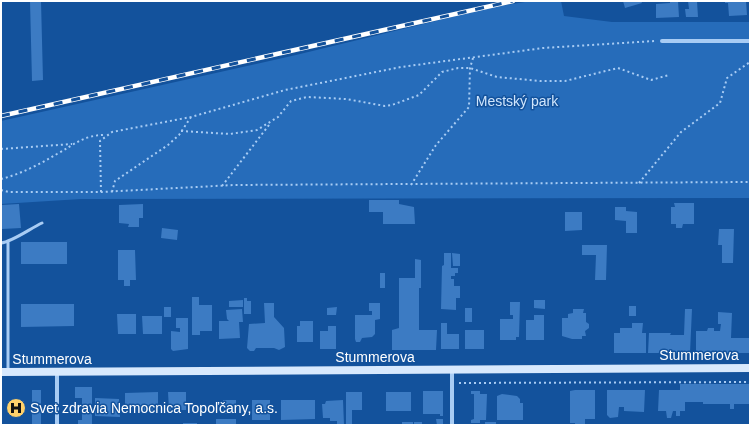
<svg xmlns="http://www.w3.org/2000/svg" width="751" height="426" viewBox="0 0 751 426" font-family="Helvetica,sans-serif">
	<style>
		.green { fill: #266cba }
		.building { fill: #3c7bc3 }
		.lines { fill: none; stroke-linecap: round; stroke-linejoin: round }
		.path { stroke: #a8ccf4; stroke-width: 2; stroke-dasharray: 2 3; stroke-linecap: butt }
		.lane { stroke: #a8ccf4; stroke-width: 3 }
		.street { stroke: #a8ccf4; stroke-width: 4 }
		.secondary { stroke: #d8e9fd; stroke-width: 8 }
		.rail-casing { stroke: #fff; stroke-width: 4.5 }
		.rail { stroke: #13529c; stroke-width: 3; stroke-dasharray: 9; stroke-linecap: butt }
		.labels { text-anchor: middle; stroke-width: 3; stroke-linejoin: round; paint-order: stroke }
		.park-label { font-size: 14px; fill: #d0e6fd; stroke: #13529c }
		.street-label { font-size: 14px; fill: #fff; stroke: #13529c }
		.poi-label { font-size: 14px; fill: #fff; stroke: #13529c; text-anchor: start }
	</style>
	<rect width="100%" height="100%" fill="#13529c"/>
	<path class="green" d="M 531,1 L 561,1 L 564,16 L 612,22 L 750,22 L 750,198 L 81,199 L 1,204 L 1,121 L 296,55 L 489,8 Z"/>
	<path class="building" d="M 30,1 L 41,1 L 43,80 L 32,81 Z
		M 623,1 L 641,1 L 642,3 L 625,8 Z
		M 670,1 L 678,1 L 679,17 L 656,18 L 656,4 L 670,3 Z
		M 688,1 L 697,1 L 698,17 L 686,17 L 685,9 L 689,9 Z
		M 725,1 L 746,1 L 747,15 L 729,16 L 728,3 L 725,3 Z
		M 369,200 L 399,200 L 399,204 L 414,207 L 415,224 L 383,224 L 383,212 L 369,212 Z
		M 674,203 L 694,203 L 694,224 L 683,224 L 682,228 L 676,228 L 676,224 L 671,224 L 671,207 L 675,207 Z
		M 19,204 L 21,228 L 2,229 L 1,232 L 1,205 Z
		M 143,204 L 143,218 L 139,218 L 139,227 L 128,227 L 129,224 L 119,223 L 119,205 Z
		M 615,207 L 626,207 L 626,211 L 637,212 L 637,233 L 626,233 L 626,221 L 615,220 Z
		M 565,212 L 582,212 L 582,230 L 565,231 Z
		M 162,228 L 178,230 L 177,240 L 161,238 Z
		M 719,229 L 734,229 L 733,263 L 722,263 L 722,245 L 718,245 Z
		M 21,242 L 67,242 L 67,264 L 21,264 Z
		M 582,245 L 607,245 L 606,280 L 595,280 L 596,255 L 582,255 Z
		M 118,250 L 135,250 L 136,280 L 130,280 L 130,286 L 124,286 L 124,280 L 118,280 Z
		M 444,253 L 451,253 L 451,268 L 458,268 L 458,273 L 455,273 L 455,276 L 451,276 L 451,279 L 454,279 L 454,286 L 460,286 L 460,298 L 456,298 L 456,310 L 441,309 L 442,266 L 444,265 Z
		M 452,253 L 460,254 L 460,266 L 453,266 Z
		M 415,259 L 421,260 L 421,288 L 419,288 L 419,330 L 437,330 L 436,350 L 392,350 L 392,330 L 399,328 L 399,278 L 415,278 Z
		M 380,273 L 385,273 L 385,288 L 380,288 Z
		M 192,297 L 199,297 L 199,305 L 212,305 L 212,331 L 200,331 L 200,335 L 192,335 Z
		M 244,298 L 247,298 L 247,301 L 251,301 L 251,314 L 244,314 Z
		M 243,300 L 243,307 L 229,307 L 229,301 Z
		M 534,300 L 545,300 L 545,309 L 534,308 Z
		M 510,302 L 520,302 L 519,337 L 516,337 L 516,340 L 500,340 L 500,319 L 513,319 L 513,315 L 510,315 Z
		M 264,303 L 274,303 L 274,317 L 284,328 L 285,347 L 279,350 L 274,348 L 256,348 L 254,351 L 250,351 L 247,348 L 249,324 L 265,323 Z
		M 369,303 L 380,303 L 380,319 L 375,320 L 375,334 L 372,337 L 362,338 L 360,342 L 356,342 L 355,339 L 355,315 L 372,315 L 372,311 L 369,311 Z
		M 21,304 L 74,304 L 74,326 L 21,327 Z
		M 629,306 L 636,306 L 636,316 L 629,316 Z
		M 164,307 L 171,307 L 171,317 L 164,317 Z
		M 337,307 L 336,315 L 327,315 L 327,308 Z
		M 465,308 L 472,308 L 472,322 L 465,322 Z
		M 242,309 L 243,322 L 239,322 L 240,338 L 219,339 L 219,321 L 229,321 L 227,319 L 226,310 Z
		M 573,309 L 584,309 L 583,313 L 586,313 L 586,322 L 589,324 L 589,328 L 585,331 L 586,336 L 582,336 L 582,339 L 572,339 L 562,336 L 562,318 L 568,318 L 568,314 L 573,313 Z
		M 685,309 L 692,309 L 690,353 L 648,353 L 649,333 L 671,333 L 670,335 L 684,335 Z
		M 718,312 L 732,313 L 731,338 L 749,338 L 750,334 L 750,353 L 696,353 L 696,331 L 707,331 L 708,328 L 714,328 L 714,331 L 720,331 L 721,324 L 718,324 Z
		M 117,314 L 136,314 L 136,334 L 118,334 Z
		M 534,315 L 544,315 L 544,340 L 526,340 L 526,320 L 534,320 Z
		M 142,316 L 162,316 L 162,334 L 143,334 Z
		M 176,318 L 188,318 L 188,349 L 173,351 L 171,349 L 171,331 L 180,332 L 180,328 L 176,328 Z
		M 300,321 L 313,321 L 313,342 L 297,342 L 297,326 L 300,326 Z
		M 441,323 L 447,323 L 447,334 L 459,334 L 459,349 L 441,349 Z
		M 632,323 L 643,323 L 642,333 L 646,333 L 646,353 L 614,353 L 614,333 L 620,333 L 620,328 L 632,328 Z
		M 328,326 L 336,326 L 336,349 L 320,349 L 320,331 L 328,331 Z
		M 465,330 L 484,330 L 484,349 L 465,349 Z
		M 680,384 L 750,384 L 750,404 L 734,404 L 734,409 L 730,409 L 730,404 L 703,404 L 703,402 L 685,402 L 685,411 L 680,411 L 680,416 L 676,416 L 676,411 L 673,411 L 671,418 L 667,418 L 666,411 L 658,411 L 659,390 L 680,390 Z
		M 75,387 L 92,387 L 92,425 L 78,425 L 78,420 L 82,420 L 82,398 L 75,398 Z
		M 32,390 L 41,390 L 41,425 L 32,425 Z
		M 575,390 L 595,390 L 595,419 L 585,419 L 585,425 L 575,425 L 575,423 L 570,423 L 570,391 Z
		M 607,390 L 645,390 L 644,412 L 624,411 L 624,407 L 619,407 L 618,417 L 610,418 L 607,415 Z
		M 423,391 L 443,391 L 443,416 L 440,416 L 440,414 L 423,414 Z
		M 471,391 L 480,391 L 480,394 L 487,394 L 486,420 L 480,420 L 480,423 L 471,423 L 471,420 L 474,419 L 474,394 L 471,394 Z
		M 158,392 L 158,411 L 125,411 L 125,393 Z
		M 168,392 L 186,392 L 186,410 L 169,410 Z
		M 346,392 L 362,392 L 362,410 L 352,410 L 352,425 L 346,425 Z
		M 386,392 L 411,392 L 411,411 L 386,411 Z
		M 502,394 L 517,396 L 520,399 L 520,403 L 523,403 L 523,420 L 497,420 L 497,396 Z
		M 95,398 L 119,399 L 120,417 L 95,416 Z
		M 223,400 L 236,400 L 236,414 L 223,414 Z
		M 252,400 L 270,400 L 270,420 L 252,420 Z
		M 281,400 L 315,400 L 315,419 L 281,420 Z
		M 343,400 L 344,425 L 337,425 L 337,421 L 330,421 L 330,418 L 323,418 L 322,404 L 325,404 L 326,401 Z
		M 216,419 L 236,419 L 236,425 L 216,425 Z
		M 436,419 L 443,419 L 443,425 L 437,425 Z
		M 402,422 L 413,422 L 413,425 L 402,425 Z
		M 414,422 L 422,422 L 422,425 L 414,425 Z
		M 485,422 L 496,422 L 496,425 L 485,425 Z
		M 183,423 L 197,423 L 197,425 L 183,425 Z"/>
	<g class="lines">
		<path class="path" d="M 181,131 L 230,134 L 257,130 L 278,117 L 291,101 L 307,97 L 346,99 L 385,106 L 392,105 L 419,95 L 442,72 L 458,68 L 470,68 L 497,77 L 540,81 L 565,81 L 618,68 L 651,80 L 669,75
			M 1,149 L 72,144
			M 1,179 C 21,174 40,164 57,154 C 75,144 84,135 105,135
			M 639,183 L 681,132 L 720,103 L 727,78 L 750,62
			M 411,185 L 436,145 L 469,107 L 470,68 L 473,58
			M 222,186 L 269,125
			M 1,190 L 9,192 L 101,192 L 234,185 L 750,182
			M 101,192 L 100,141 L 112,132 L 191,117 L 285,90 L 401,67 L 543,48 L 655,41
			M 112,192 L 115,181 L 168,145 L 179,135 L 191,117
			M 459,383 L 750,382"/>
		<path class="lane" d="M 1,243 C 12,242 31,228 42,223
			M 8,372 L 8,242"/>
		<path class="street" d="M 662,41 L 750,41
			M 57,425 L 57,372
			M 452,425 L 452,370"/>
		<path class="secondary" d="M 1,372 L 750,368"/>
		<defs>
			<path id="rail" d="M 1,116 L 513,1"/>
		</defs>
		<use href="#rail" class="rail-casing"/>
		<use href="#rail" class="rail"/>
	</g>
	<defs>
		<symbol id="hospital-disc" viewBox="-11 -11 22 22"><circle r="9.5" fill="#ffd16b" stroke="#13529c"/><path d="M-5-5h3v3.5h4V-5h3V5h-3V1.5h-4V5h-3Z" fill="#111"/></symbol>
	</defs>
	<g fill-rule="evenodd">
		<use href="#hospital-disc" x="5" y="397" width="22" height="22"/>
	</g>
	<g class="labels">
		<g class="park-label">
			<text x="517" y="106">Mestský park</text>
		</g>
		<g class="street-label">
			<text x="699" y="360">Stummerova</text>
			<text x="375" y="362">Stummerova</text>
			<text x="52" y="364">Stummerova</text>
		</g>
		<g class="poi-label">
			<text x="30" y="413">Svet zdravia Nemocnica Topoľčany, a.s.</text>
		</g>
	</g>
	<rect width="751" height="426" fill="none" stroke="#ffffff" stroke-width="4"/>
</svg>
